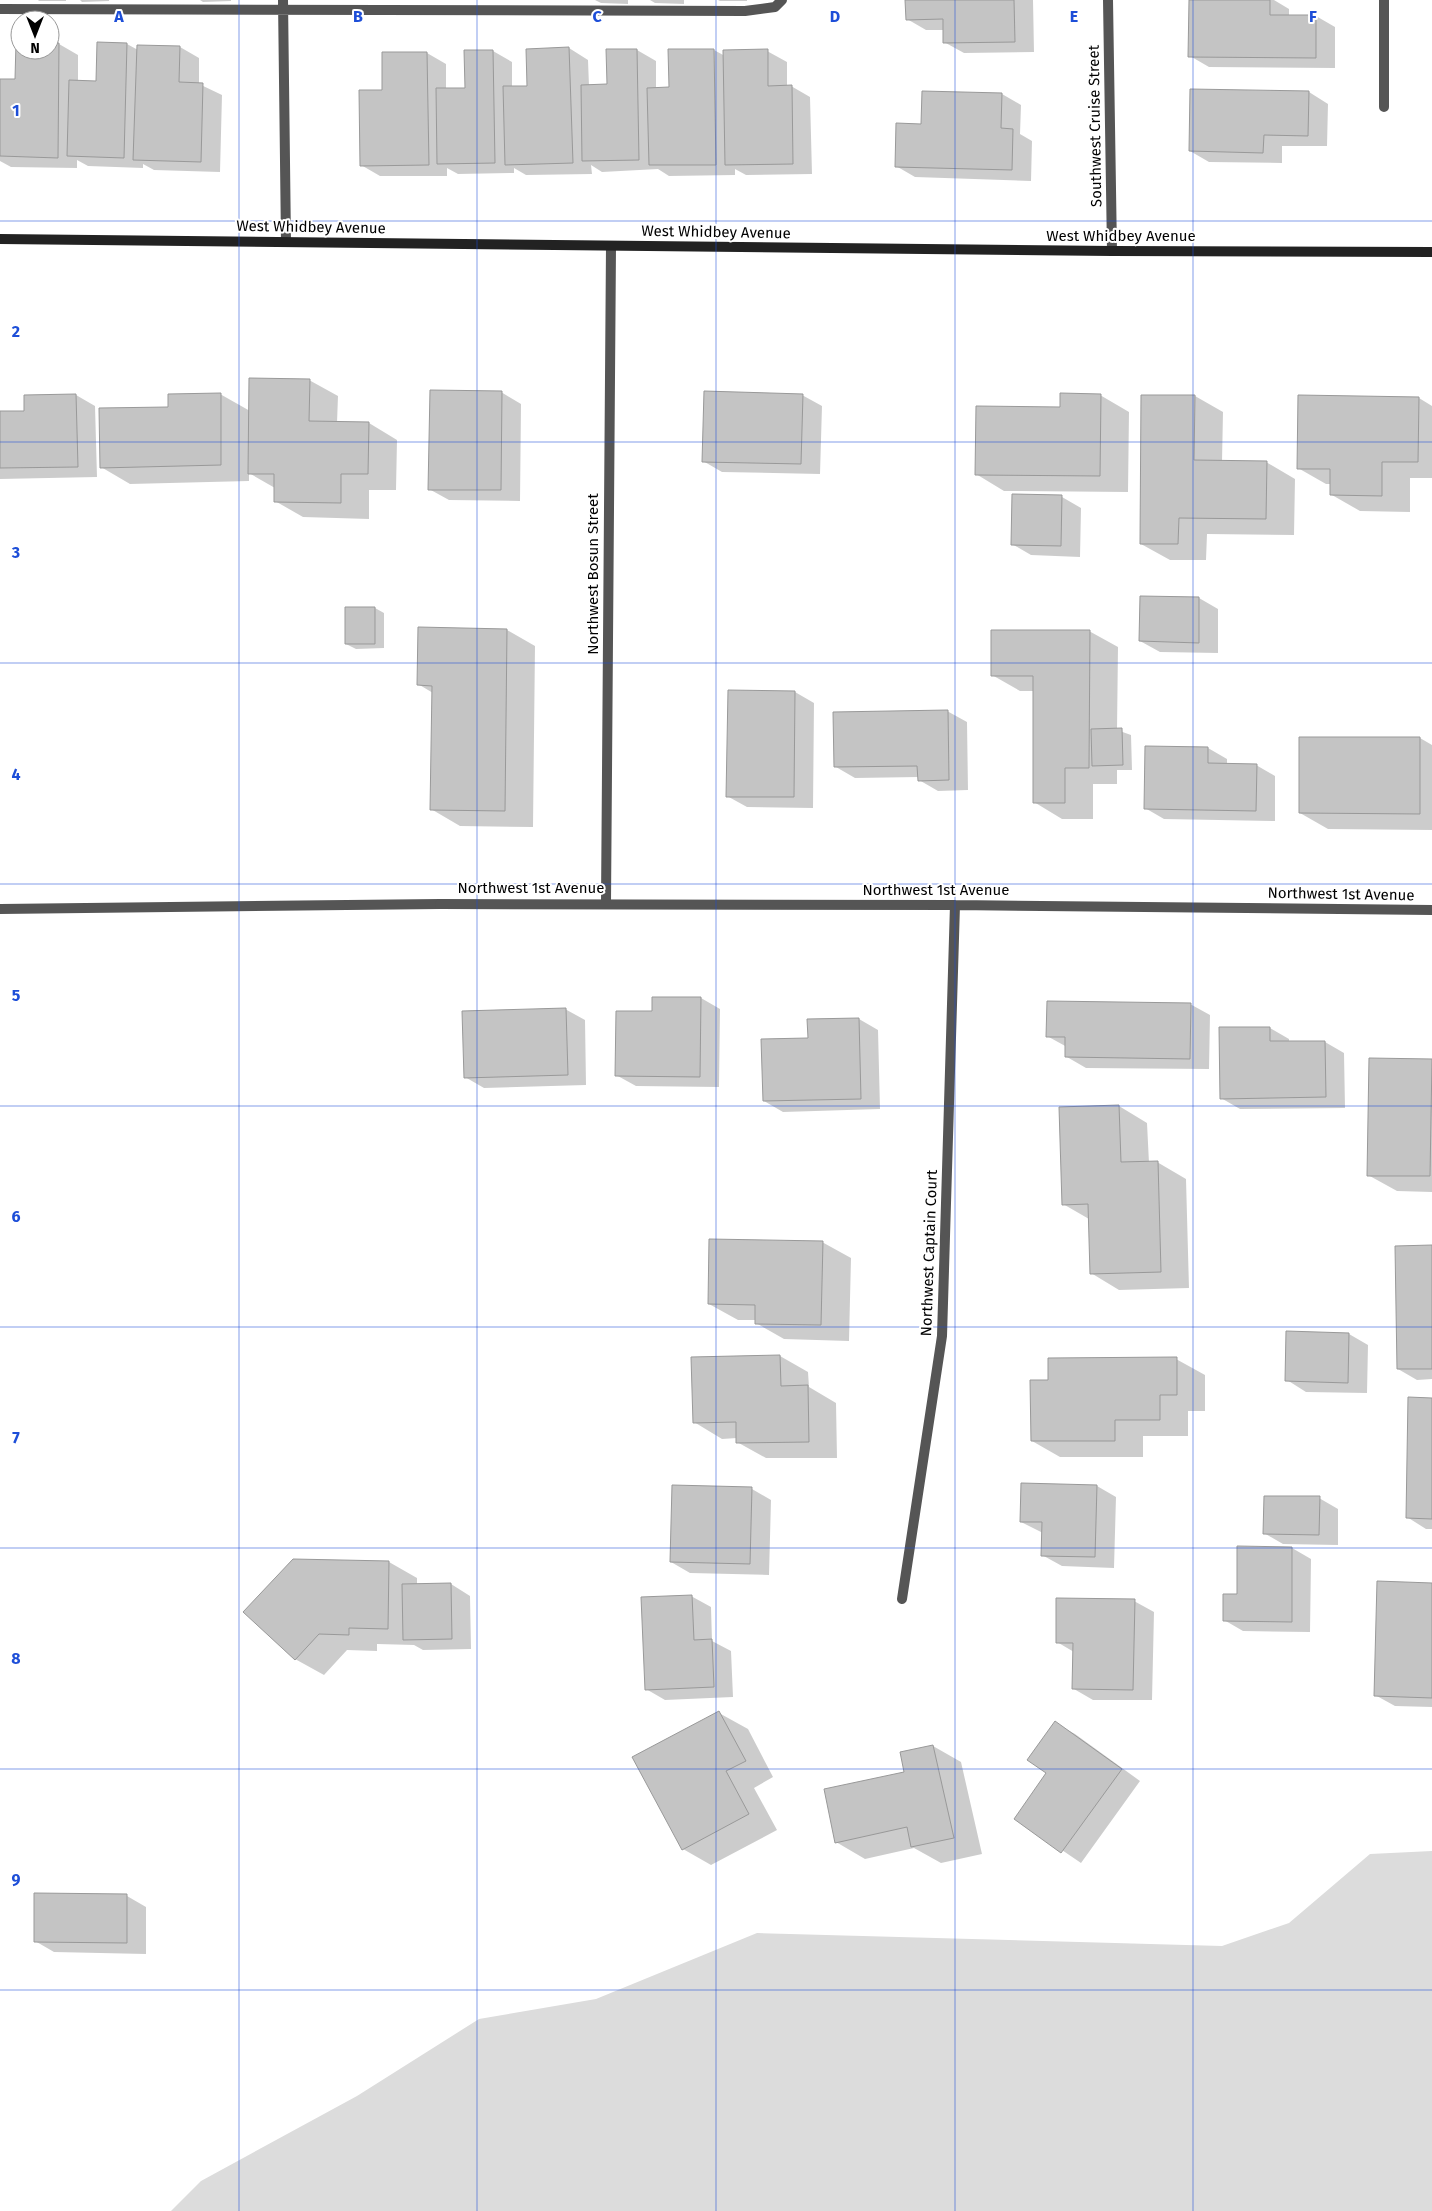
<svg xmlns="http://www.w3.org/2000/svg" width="1432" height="2211" viewBox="0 0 1432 2211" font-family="'Fira Sans',sans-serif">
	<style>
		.green { fill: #dcdcdc }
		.shadow { fill: #0003 }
		.building { fill: #c4c4c4; stroke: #999 }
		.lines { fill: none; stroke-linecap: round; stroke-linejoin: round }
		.lane { stroke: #555; stroke-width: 10 }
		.street { stroke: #555; stroke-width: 10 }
		.secondary { stroke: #222; stroke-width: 10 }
		.grid { fill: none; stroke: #1d4ed8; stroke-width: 1; stroke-opacity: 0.55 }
		.labels { text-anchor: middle; stroke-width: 4; stroke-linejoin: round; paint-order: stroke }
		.street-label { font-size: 15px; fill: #000; stroke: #fff }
		.grid-label { font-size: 16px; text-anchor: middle; font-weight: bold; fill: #1d4ed8; stroke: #fff; stroke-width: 4; stroke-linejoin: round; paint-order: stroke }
	</style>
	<rect width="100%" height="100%" fill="#fff"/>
	<path class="green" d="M 1432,1851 L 1432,2211 L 171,2211 L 201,2181 L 357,2096 L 479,2019 L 596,1999 L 757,1933 L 1222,1946 L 1289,1923 L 1370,1854 Z"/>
	<path class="shadow" d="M 38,0 L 66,0 L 66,1 L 39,1 Z
		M 80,0 L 109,0 L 109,1 L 82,2 Z
		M 200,0 L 231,0 L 231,1 L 203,2 Z
		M 595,0 L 628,0 L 628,4 L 601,3 Z
		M 650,0 L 684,0 L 684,4 L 655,3 Z
		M 718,0 L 747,0 L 747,1 L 720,1 Z
		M 907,0 L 1033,0 L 1034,52 L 964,53 L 944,42 L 944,30 L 926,30 L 907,19 Z
		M 1190,0 L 1274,0 L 1289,9 L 1289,16 L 1316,16 L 1335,27 L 1335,68 L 1209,67 L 1190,56 Z
		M 20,44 L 20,50 L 50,50 L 50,44 L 59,44 L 78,55 L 78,82 L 98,82 L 127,44 L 138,50 L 138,46 L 180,47 L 199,58 L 199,84 L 222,95 L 220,172 L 154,170 L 143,164 L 143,168 L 88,166 L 77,160 L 77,168 L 11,167 L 0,161 L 0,81 L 17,81 Z
		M 569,48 L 588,60 L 589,86 L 608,85 L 637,50 L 656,61 L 656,89 L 670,88 L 714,50 L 725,56 L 767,51 L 787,62 L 787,86 L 791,86 L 810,97 L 812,174 L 746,175 L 735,169 L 735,175 L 669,176 L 658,169 L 602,172 L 591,165 L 592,174 L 526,175 L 514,168 L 514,173 L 458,174 L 447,168 L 447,176 L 380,176 L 361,165 L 384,91 L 427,53 L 446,64 L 446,89 L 466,89 L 493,51 L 512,62 L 512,87 L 528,87 L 527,50 Z
		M 1309,92 L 1328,104 L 1327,146 L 1282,146 L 1282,163 L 1209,162 L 1190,151 Z
		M 1002,94 L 1021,105 L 1020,134 L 1032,141 L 1031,181 L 915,177 L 896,166 L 922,125 Z
		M 309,380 L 338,396 L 337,423 L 369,423 L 397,440 L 396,490 L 369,490 L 369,519 L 303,517 L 275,501 L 275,488 L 249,473 L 249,481 L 130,484 L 101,467 L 170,408 L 220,394 L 250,411 Z
		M 501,392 L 521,404 L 520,501 L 449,500 L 429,489 Z
		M 76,395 L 95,406 L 97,477 L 0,479 L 0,413 L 25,412 L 25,397 Z
		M 802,395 L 822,406 L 820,474 L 722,472 L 703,461 Z
		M 1100,395 L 1129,412 L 1128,492 L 1004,491 L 976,474 L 1061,408 Z
		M 1195,396 L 1223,412 L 1222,462 L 1266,462 L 1295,479 L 1294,535 L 1207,534 L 1206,560 L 1170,560 L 1141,544 Z
		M 1419,398 L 1432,406 L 1432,478 L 1410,478 L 1410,512 L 1360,511 L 1332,495 L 1332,484 L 1326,484 L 1298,468 Z
		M 1062,497 L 1081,508 L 1080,557 L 1031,555 L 1012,544 Z
		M 1199,598 L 1218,609 L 1218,653 L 1160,652 L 1140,641 Z
		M 375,608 L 384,613 L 384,648 L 356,649 L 346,644 Z
		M 419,629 L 507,630 L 535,646 L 533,827 L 460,826 L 431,809 L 433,693 L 418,684 Z
		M 1089,631 L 1118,647 L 1117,730 L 1131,735 L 1132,770 L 1117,770 L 1117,784 L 1093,784 L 1093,819 L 1062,819 L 1034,802 L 1034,691 L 1020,691 L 992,675 Z
		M 795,692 L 814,703 L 813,808 L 747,807 L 727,796 Z
		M 947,711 L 967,722 L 968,790 L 938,791 L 919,780 L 919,777 L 855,778 L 836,767 Z
		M 1420,738 L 1432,745 L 1432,830 L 1328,829 L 1300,813 Z
		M 1208,748 L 1227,759 L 1227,765 L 1256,765 L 1275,776 L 1275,821 L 1164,819 L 1145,808 Z
		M 654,998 L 701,998 L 720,1009 L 719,1087 L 636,1086 L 616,1075 L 654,1013 Z
		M 1190,1004 L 1210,1015 L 1209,1069 L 1086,1068 L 1067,1057 L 1067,1047 L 1047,1036 Z
		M 565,1009 L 585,1020 L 586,1085 L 484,1088 L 465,1077 Z
		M 859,1019 L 878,1030 L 880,1109 L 783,1112 L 764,1101 L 809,1039 Z
		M 1270,1028 L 1289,1039 L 1289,1042 L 1325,1042 L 1344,1053 L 1345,1108 L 1240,1109 L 1221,1098 Z
		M 1370,1059 L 1432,1060 L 1432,1192 L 1397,1191 L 1368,1175 Z
		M 1119,1106 L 1147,1123 L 1149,1163 L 1157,1162 L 1186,1179 L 1189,1288 L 1119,1290 L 1091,1273 L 1089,1219 L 1063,1204 L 1060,1108 Z
		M 822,1242 L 851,1258 L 849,1341 L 784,1339 L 756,1323 L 756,1320 L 738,1320 L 709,1304 Z
		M 1432,1246 L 1432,1379 L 1417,1380 L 1398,1369 Z
		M 1349,1334 L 1368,1345 L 1367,1393 L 1306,1392 L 1287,1380 Z
		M 780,1356 L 808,1372 L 809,1387 L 836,1403 L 837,1458 L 766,1458 L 737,1442 L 737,1438 L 722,1439 L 694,1422 Z
		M 1176,1359 L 1205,1375 L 1205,1411 L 1188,1411 L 1188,1436 L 1143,1436 L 1143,1457 L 1060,1457 L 1032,1441 L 1049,1382 Z
		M 1432,1399 L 1432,1529 L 1426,1529 L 1407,1517 Z
		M 1097,1486 L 1116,1497 L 1114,1568 L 1062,1566 L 1042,1555 L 1043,1533 L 1021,1522 Z
		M 752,1489 L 771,1500 L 769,1575 L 690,1573 L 671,1562 Z
		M 1319,1498 L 1338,1509 L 1338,1545 L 1283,1544 L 1264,1533 Z
		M 1239,1547 L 1292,1548 L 1311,1559 L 1310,1632 L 1243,1631 L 1224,1620 L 1238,1595 Z
		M 389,1562 L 417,1578 L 417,1585 L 451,1584 L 470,1596 L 471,1649 L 423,1650 L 414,1645 L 377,1644 L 377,1651 L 347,1650 L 324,1675 L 295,1659 L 245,1612 Z
		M 1432,1584 L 1432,1707 L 1395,1706 L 1375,1695 Z
		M 691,1596 L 711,1607 L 712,1641 L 731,1651 L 733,1697 L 665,1700 L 646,1689 Z
		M 1134,1601 L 1154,1612 L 1152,1700 L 1093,1700 L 1074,1689 L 1074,1652 L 1057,1642 Z
		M 719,1713 L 748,1729 L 773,1777 L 754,1788 L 777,1830 L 711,1865 L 683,1849 Z
		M 1055,1723 L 1075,1734 L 1140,1781 L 1081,1863 L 1015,1818 L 1048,1773 Z
		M 933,1746 L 961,1762 L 982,1854 L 941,1863 L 914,1848 L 865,1859 L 836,1842 Z
		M 127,1896 L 146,1907 L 146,1954 L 54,1952 L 35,1941 Z"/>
	<path class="building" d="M 905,0 L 1014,0 L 1015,42 L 943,43 L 943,19 L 906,20 Z
		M 1189,0 L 1270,0 L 1270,15 L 1316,15 L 1316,58 L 1188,57 Z
		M 16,42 L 20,42 L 20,50 L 50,50 L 50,43 L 59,43 L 58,158 L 0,156 L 0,79 L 15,79 Z
		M 97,42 L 127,43 L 124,158 L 67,156 L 69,80 L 96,81 Z
		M 137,45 L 180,46 L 179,82 L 203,83 L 201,162 L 133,160 Z
		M 569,47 L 573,163 L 505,165 L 503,86 L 527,86 L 526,49 Z
		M 606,49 L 637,49 L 639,160 L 582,161 L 581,85 L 607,84 Z
		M 668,49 L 714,49 L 716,165 L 649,165 L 647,88 L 669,87 Z
		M 768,49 L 768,86 L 792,85 L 793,164 L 725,165 L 723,50 Z
		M 464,50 L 493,50 L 495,163 L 437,164 L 436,88 L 465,88 Z
		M 382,52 L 427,52 L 429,165 L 360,166 L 359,90 L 382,90 Z
		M 1190,89 L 1309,91 L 1308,136 L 1264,135 L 1263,153 L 1189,151 Z
		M 922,91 L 1002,93 L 1001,128 L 1013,129 L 1012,170 L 895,167 L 896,123 L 921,124 Z
		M 249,378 L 310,379 L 309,421 L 369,422 L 368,474 L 341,474 L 341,503 L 274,502 L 274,474 L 248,474 Z
		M 430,390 L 502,391 L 501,490 L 428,490 Z
		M 704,391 L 803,394 L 801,464 L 702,462 Z
		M 221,393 L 221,465 L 100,468 L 99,408 L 168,407 L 168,394 Z
		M 1060,393 L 1101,394 L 1100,476 L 975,475 L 976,406 L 1060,407 Z
		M 76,394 L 78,467 L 0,468 L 0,411 L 24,411 L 24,395 Z
		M 1141,395 L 1195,395 L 1194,460 L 1267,461 L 1266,519 L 1179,518 L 1178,544 L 1140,544 Z
		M 1298,395 L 1419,397 L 1418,462 L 1382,462 L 1382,496 L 1330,495 L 1330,469 L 1297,469 Z
		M 1012,494 L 1062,495 L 1061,546 L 1011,545 Z
		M 1140,596 L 1199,597 L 1199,643 L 1139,641 Z
		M 345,607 L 375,607 L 375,644 L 345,644 Z
		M 418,627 L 507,629 L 505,811 L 430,810 L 432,686 L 417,685 Z
		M 991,630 L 1090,630 L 1089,768 L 1065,768 L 1065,803 L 1033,803 L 1033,676 L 991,676 Z
		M 728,690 L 795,691 L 794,797 L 726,797 Z
		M 948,710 L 949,780 L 918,781 L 917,766 L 834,767 L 833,712 Z
		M 1122,728 L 1123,765 L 1092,766 L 1091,729 Z
		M 1299,737 L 1420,737 L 1420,814 L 1299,813 Z
		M 1145,746 L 1208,747 L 1208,763 L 1257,764 L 1256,811 L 1144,809 Z
		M 652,997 L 701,997 L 700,1077 L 615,1076 L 616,1011 L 652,1011 Z
		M 1047,1001 L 1191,1003 L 1190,1059 L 1065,1057 L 1065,1037 L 1046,1037 Z
		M 566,1008 L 568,1075 L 464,1078 L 462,1011 Z
		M 859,1018 L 861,1099 L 763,1101 L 761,1039 L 808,1038 L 807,1019 Z
		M 1219,1027 L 1270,1027 L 1270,1041 L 1325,1041 L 1326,1097 L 1220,1099 Z
		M 1369,1058 L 1432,1059 L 1430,1176 L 1367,1176 Z
		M 1119,1105 L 1121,1162 L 1158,1161 L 1161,1272 L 1090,1274 L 1088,1204 L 1062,1205 L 1059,1107 Z
		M 709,1239 L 823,1241 L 821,1325 L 755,1324 L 755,1305 L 708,1304 Z
		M 1432,1245 L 1432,1369 L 1397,1369 L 1395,1246 Z
		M 1286,1331 L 1349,1333 L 1348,1383 L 1285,1381 Z
		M 780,1355 L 781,1386 L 808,1385 L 809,1442 L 736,1443 L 736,1422 L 693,1423 L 691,1357 Z
		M 1177,1357 L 1177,1395 L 1160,1395 L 1160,1420 L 1115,1420 L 1115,1441 L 1031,1441 L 1030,1380 L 1048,1380 L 1048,1358 Z
		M 1408,1397 L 1432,1398 L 1432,1519 L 1406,1518 Z
		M 1021,1483 L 1097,1485 L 1095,1557 L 1041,1556 L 1042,1522 L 1020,1522 Z
		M 672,1485 L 752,1487 L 750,1564 L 670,1562 Z
		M 1264,1496 L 1320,1496 L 1319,1535 L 1263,1534 Z
		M 1237,1546 L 1292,1547 L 1292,1622 L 1223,1621 L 1223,1594 L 1237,1594 Z
		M 293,1559 L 389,1561 L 388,1629 L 349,1628 L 349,1635 L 319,1634 L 295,1660 L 243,1612 Z
		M 1377,1581 L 1432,1583 L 1432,1698 L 1374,1696 Z
		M 451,1583 L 452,1639 L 403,1640 L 402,1584 Z
		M 692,1595 L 694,1640 L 712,1639 L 714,1687 L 645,1690 L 641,1597 Z
		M 1056,1598 L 1135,1599 L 1133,1690 L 1072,1689 L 1073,1643 L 1056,1643 Z
		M 719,1711 L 746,1761 L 726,1771 L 749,1814 L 682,1850 L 632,1757 Z
		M 1055,1721 L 1122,1769 L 1061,1853 L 1014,1819 L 1046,1773 L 1027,1760 Z
		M 933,1745 L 954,1838 L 911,1847 L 907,1827 L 835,1843 L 824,1789 L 904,1772 L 900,1752 Z
		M 34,1893 L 127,1894 L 127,1943 L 34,1942 Z"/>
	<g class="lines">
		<path class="lane" d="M 283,0 L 286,242
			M 1384,0 L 1384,107
			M 0,9 L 745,11 L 775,7 L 782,0
			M 0,909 L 440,904"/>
		<path class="street" d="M 1108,0 L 1112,251
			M 606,903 L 611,246
			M 440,904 L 955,905 L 1432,910
			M 902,1599 L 942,1336 L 955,905"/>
		<path class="secondary" d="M 0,239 L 1112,251 L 1432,252"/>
	</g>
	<path class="grid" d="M 239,0 L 239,2211M 477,0 L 477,2211M 716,0 L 716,2211M 955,0 L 955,2211M 1193,0 L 1193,2211M 0,221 L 1432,221M 0,442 L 1432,442M 0,663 L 1432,663M 0,884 L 1432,884M 0,1106 L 1432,1106M 0,1327 L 1432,1327M 0,1548 L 1432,1548M 0,1769 L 1432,1769M 0,1990 L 1432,1990"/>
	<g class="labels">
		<g class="street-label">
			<text transform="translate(1095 126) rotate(-91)" y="5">Southwest Cruise Street</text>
			<text transform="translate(311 227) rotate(1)" y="5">West Whidbey Avenue</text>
			<text transform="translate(716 232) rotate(1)" y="5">West Whidbey Avenue</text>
			<text x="1121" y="241">West Whidbey Avenue</text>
			<text transform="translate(593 574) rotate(-90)" y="5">Northwest Bosun Street</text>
			<text x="531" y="893">Northwest 1st Avenue</text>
			<text x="936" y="895">Northwest 1st Avenue</text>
			<text transform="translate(1341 894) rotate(1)" y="5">Northwest 1st Avenue</text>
			<text transform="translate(929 1253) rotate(-88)" y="5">Northwest Captain Court</text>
		</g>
	</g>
	<g class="grid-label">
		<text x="119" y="22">A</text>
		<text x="358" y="22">B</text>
		<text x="597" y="22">C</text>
		<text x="835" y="22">D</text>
		<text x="1074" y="22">E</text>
		<text x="1313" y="22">F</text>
		<text x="16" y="116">1</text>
		<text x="16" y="337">2</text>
		<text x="16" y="558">3</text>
		<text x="16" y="780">4</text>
		<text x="16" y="1001">5</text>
		<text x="16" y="1222">6</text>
		<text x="16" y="1443">7</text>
		<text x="16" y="1664">8</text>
		<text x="16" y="1885">9</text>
	</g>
	<g transform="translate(35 35) rotate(180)"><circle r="24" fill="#ffffff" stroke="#999999"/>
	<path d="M0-4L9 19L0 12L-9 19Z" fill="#000000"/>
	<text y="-8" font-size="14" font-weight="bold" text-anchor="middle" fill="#000000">N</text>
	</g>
</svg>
